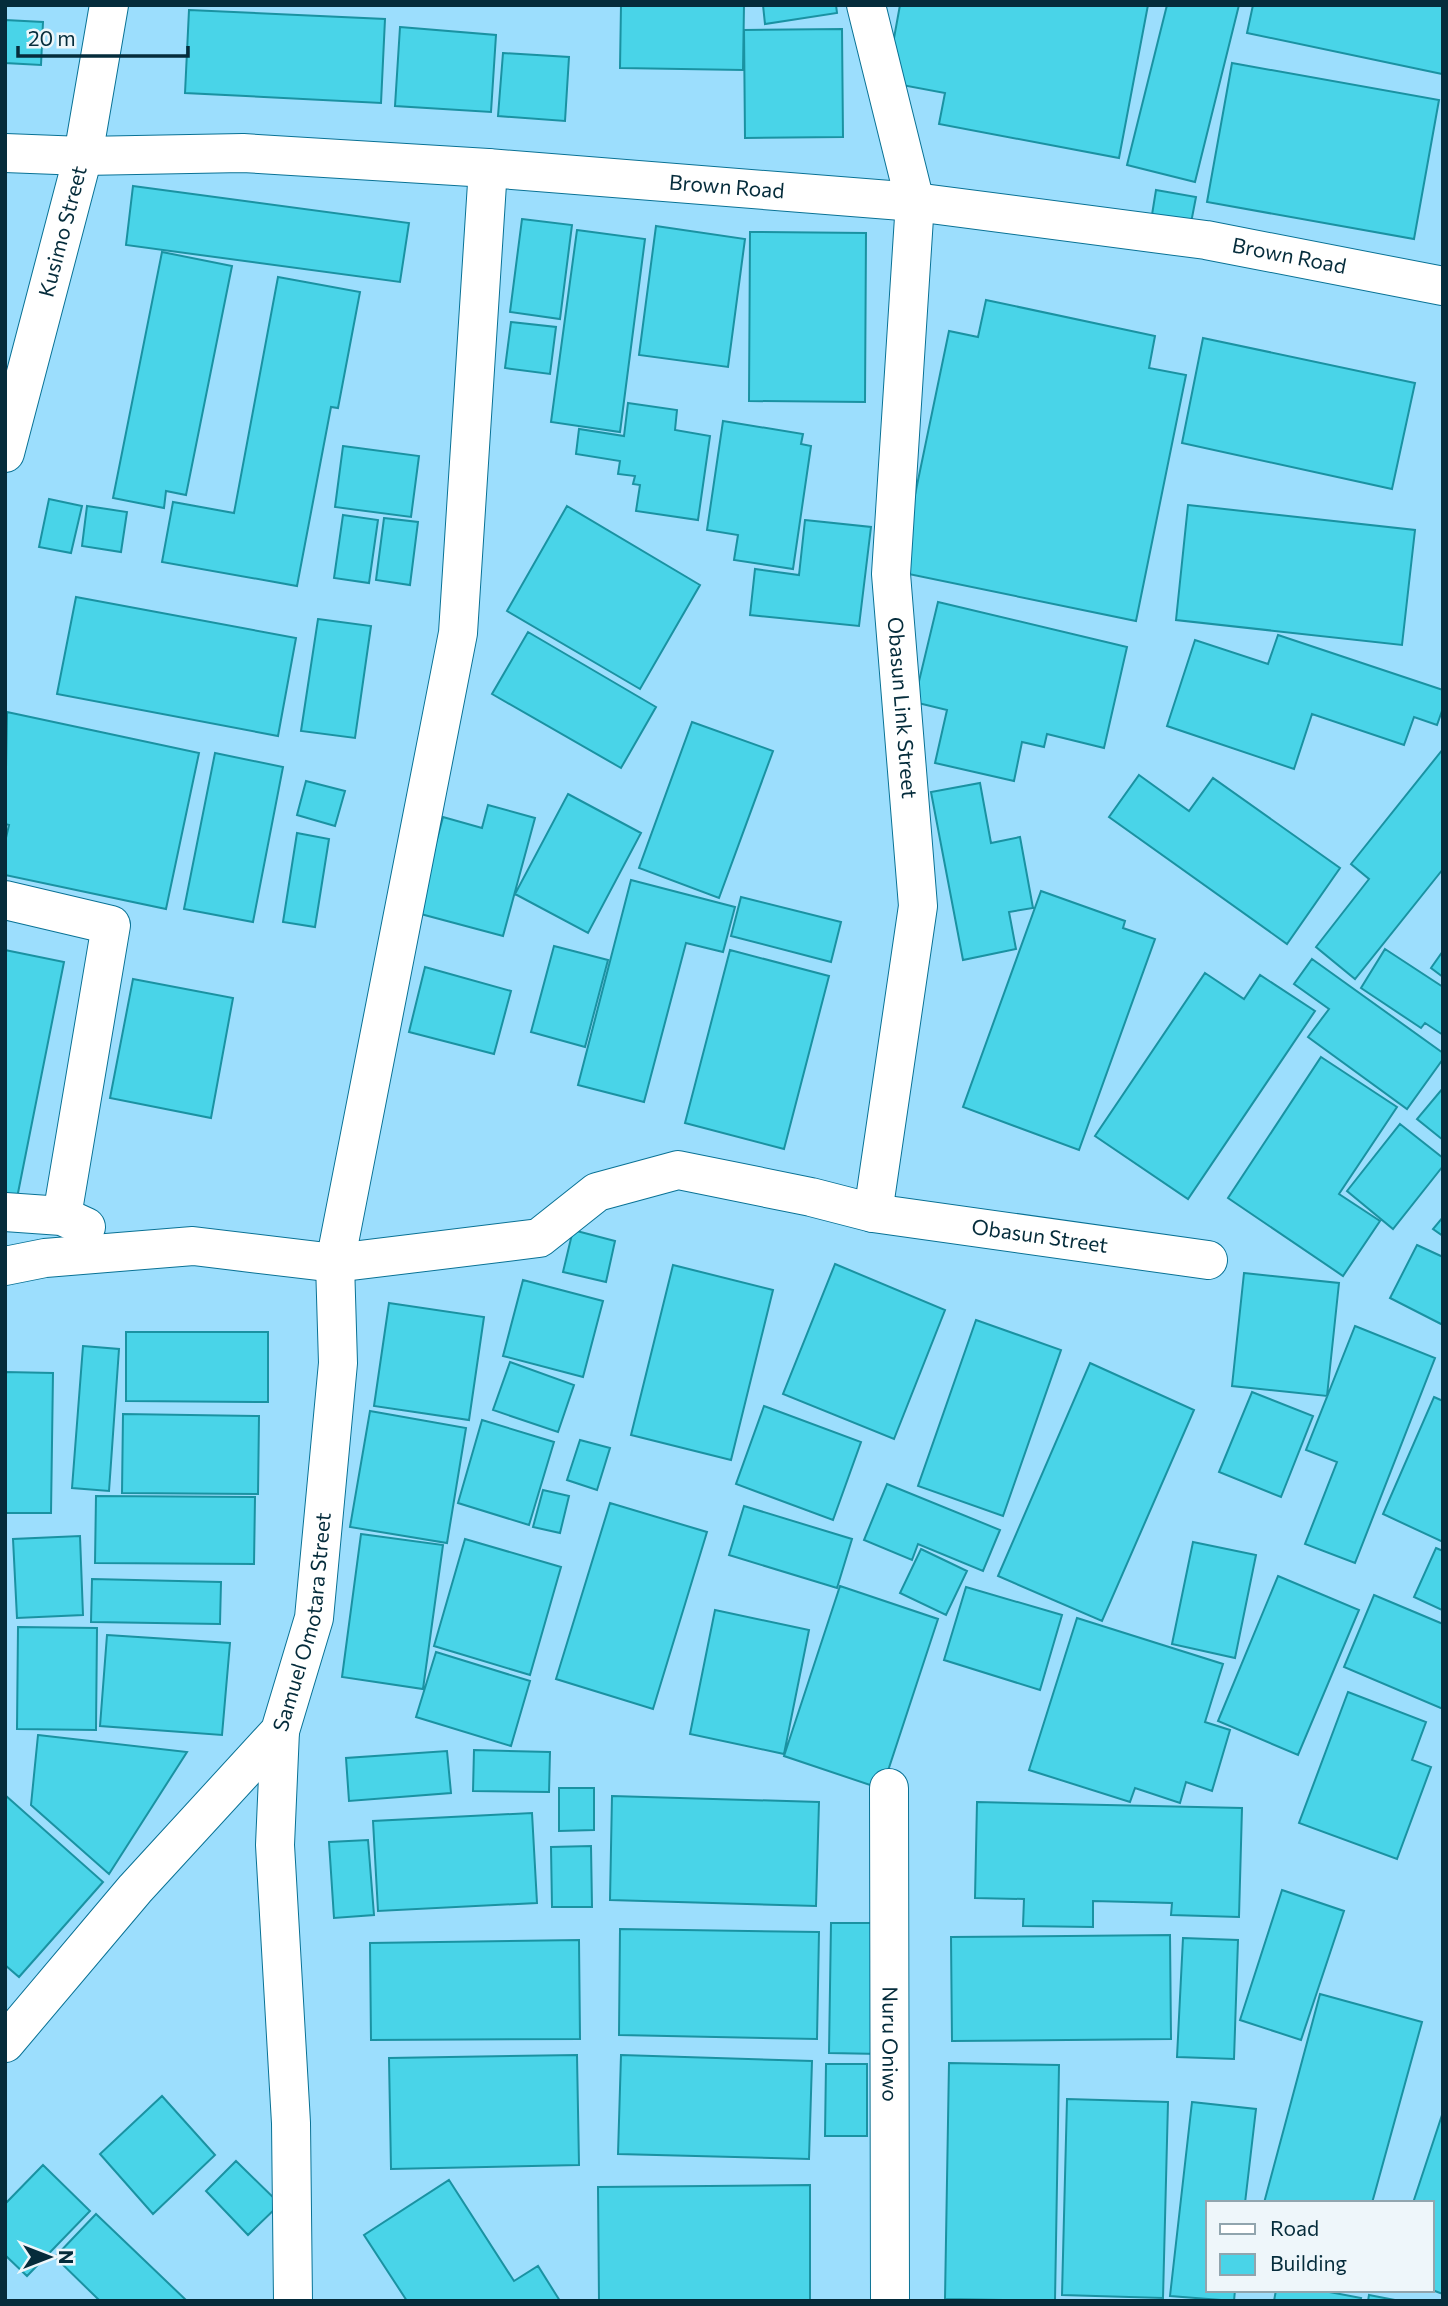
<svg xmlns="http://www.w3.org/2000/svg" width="1448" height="2306" viewBox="0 0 1448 2306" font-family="Commissioner,sans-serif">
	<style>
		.building { fill: #49d4e8; stroke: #1a92a2; stroke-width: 2 }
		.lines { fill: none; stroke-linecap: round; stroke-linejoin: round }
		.minor-casing { stroke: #097295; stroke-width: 40 }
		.minor { stroke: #fff; stroke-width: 38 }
		.labels { text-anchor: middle; stroke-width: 5; stroke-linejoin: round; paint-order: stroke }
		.street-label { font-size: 21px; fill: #052c3b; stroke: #eef6fa }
	</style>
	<rect width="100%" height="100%" fill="#9cdefd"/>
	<path class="building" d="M 621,5 L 744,5 L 743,70 L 620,68 Z
		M 763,5 L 836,5 L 837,13 L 765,24 Z
		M 900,5 L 1148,5 L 1119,158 L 939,124 L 945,93 L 886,82 Z
		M 1167,5 L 1239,5 L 1195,182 L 1127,165 Z
		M 1253,5 L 1443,5 L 1442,74 L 1247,33 Z
		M 189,10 L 385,19 L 381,103 L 185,93 Z
		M 5,20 L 43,22 L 41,65 L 5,63 Z
		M 400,27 L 496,35 L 491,112 L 395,106 Z
		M 842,29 L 843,137 L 745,138 L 744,30 Z
		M 503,53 L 569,57 L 565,121 L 498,116 Z
		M 1232,63 L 1439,100 L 1414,239 L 1207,202 Z
		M 133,186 L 409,223 L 400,282 L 126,245 Z
		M 1156,190 L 1196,197 L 1190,228 L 1151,221 Z
		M 522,219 L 572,225 L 560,319 L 510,312 Z
		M 656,226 L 745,239 L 728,367 L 639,355 Z
		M 577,230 L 645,239 L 620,432 L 551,422 Z
		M 750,232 L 866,233 L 865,402 L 749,401 Z
		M 162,252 L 232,266 L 186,495 L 166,491 L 164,508 L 113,498 Z
		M 278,277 L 360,292 L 338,408 L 331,407 L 297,586 L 162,562 L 173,502 L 234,513 Z
		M 986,300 L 1155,336 L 1149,368 L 1186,375 L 1136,621 L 899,572 L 949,331 L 978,337 Z
		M 511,322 L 556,327 L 550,374 L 505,368 Z
		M 1203,338 L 1415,383 L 1392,489 L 1182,443 Z
		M 628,403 L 677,410 L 675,430 L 710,436 L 698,520 L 636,511 L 640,485 L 633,484 L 635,476 L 618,474 L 620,461 L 576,454 L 579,429 L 624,436 Z
		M 723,421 L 803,434 L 801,444 L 811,446 L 793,569 L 734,560 L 738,535 L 707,530 Z
		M 343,446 L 419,456 L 411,517 L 335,507 Z
		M 49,499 L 82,506 L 71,553 L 39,547 Z
		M 1188,505 L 1415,530 L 1402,645 L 1176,620 Z
		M 87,506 L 127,512 L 121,552 L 82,546 Z
		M 567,506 L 700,585 L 640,689 L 507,611 Z
		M 343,515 L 378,520 L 369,583 L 334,578 Z
		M 384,518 L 418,522 L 410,585 L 376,580 Z
		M 805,520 L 871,527 L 859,626 L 750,615 L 755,569 L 799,575 Z
		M 76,597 L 296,638 L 278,736 L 57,694 Z
		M 938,602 L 1127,647 L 1104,748 L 1047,734 L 1044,747 L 1022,742 L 1014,781 L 935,763 L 947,710 L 914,702 Z
		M 318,619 L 371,626 L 355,738 L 301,731 Z
		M 528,632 L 656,707 L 621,768 L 492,694 Z
		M 1278,635 L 1443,690 L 1443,708 L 1437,725 L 1414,717 L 1404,745 L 1312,714 L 1294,769 L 1167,726 L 1195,640 L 1268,664 Z
		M 7,712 L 199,753 L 166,909 L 5,875 L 5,842 L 9,825 L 5,824 Z
		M 692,722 L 773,751 L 719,898 L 639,868 Z
		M 1443,749 L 1443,869 L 1355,979 L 1316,947 L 1369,879 L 1351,864 Z
		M 215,753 L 283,767 L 253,922 L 184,909 Z
		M 1139,775 L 1189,811 L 1213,778 L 1340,868 L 1287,944 L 1109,817 Z
		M 306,781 L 345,791 L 335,826 L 297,815 Z
		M 980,783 L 991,843 L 1020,837 L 1033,908 L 1009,912 L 1016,949 L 963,960 L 931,792 Z
		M 568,794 L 641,833 L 588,933 L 515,894 Z
		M 488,805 L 535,818 L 503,936 L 417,913 L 443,817 L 482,828 Z
		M 297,833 L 329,839 L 315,927 L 283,922 Z
		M 631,880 L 735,907 L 723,952 L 686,943 L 644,1102 L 578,1085 Z
		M 1041,891 L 1125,921 L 1123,928 L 1155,939 L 1079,1150 L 963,1107 Z
		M 741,897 L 841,922 L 831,962 L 731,936 Z
		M 554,946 L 608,960 L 585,1047 L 531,1032 Z
		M 1385,949 L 1443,987 L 1443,1035 L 1425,1023 L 1421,1028 L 1361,988 Z
		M 5,950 L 64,962 L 17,1198 L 5,1196 Z
		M 730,950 L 829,976 L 784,1149 L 685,1123 Z
		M 1443,951 L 1443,977 L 1431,968 Z
		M 1312,959 L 1443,1053 L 1443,1059 L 1407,1109 L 1308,1037 L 1329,1009 L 1294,984 Z
		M 425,967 L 511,991 L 494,1054 L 409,1032 Z
		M 1205,973 L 1244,999 L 1260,975 L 1315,1011 L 1188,1199 L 1095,1136 Z
		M 133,979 L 233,998 L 211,1118 L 110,1098 Z
		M 1321,1057 L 1397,1107 L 1339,1194 L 1380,1221 L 1343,1276 L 1228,1198 Z
		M 1443,1088 L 1443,1140 L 1417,1119 Z
		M 1400,1124 L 1443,1158 L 1443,1166 L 1393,1229 L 1347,1191 Z
		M 1443,1217 L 1443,1236 L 1433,1229 Z
		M 573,1230 L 615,1241 L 606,1282 L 563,1272 Z
		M 1417,1245 L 1443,1257 L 1443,1325 L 1390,1298 Z
		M 835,1264 L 945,1310 L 894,1439 L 783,1394 Z
		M 673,1265 L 773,1290 L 731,1460 L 631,1435 Z
		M 1244,1273 L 1339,1283 L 1327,1396 L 1232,1386 Z
		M 523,1280 L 603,1301 L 583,1377 L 503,1356 Z
		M 389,1303 L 484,1317 L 469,1420 L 374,1406 Z
		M 976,1320 L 1061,1350 L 1003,1516 L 918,1486 Z
		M 1355,1326 L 1435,1358 L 1355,1563 L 1305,1544 L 1337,1462 L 1306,1450 Z
		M 126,1332 L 268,1332 L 268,1402 L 126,1401 Z
		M 83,1346 L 119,1349 L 109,1491 L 72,1488 Z
		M 510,1362 L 574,1385 L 558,1432 L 493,1410 Z
		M 1090,1363 L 1194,1410 L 1102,1621 L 998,1576 Z
		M 5,1372 L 53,1373 L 51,1513 L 5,1513 Z
		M 1252,1392 L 1313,1416 L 1281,1497 L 1219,1472 Z
		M 1434,1397 L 1443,1401 L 1443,1542 L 1383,1514 Z
		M 764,1406 L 861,1442 L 833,1520 L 736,1484 Z
		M 370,1411 L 466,1428 L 447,1543 L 350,1527 Z
		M 123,1414 L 259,1416 L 258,1494 L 122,1493 Z
		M 482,1420 L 554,1442 L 529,1525 L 458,1503 Z
		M 580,1440 L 610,1448 L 597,1490 L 567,1480 Z
		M 887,1484 L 1000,1530 L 983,1571 L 918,1544 L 912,1560 L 864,1540 Z
		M 543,1490 L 569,1496 L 560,1533 L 533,1527 Z
		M 96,1496 L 255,1497 L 254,1564 L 95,1563 Z
		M 610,1503 L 707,1532 L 653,1709 L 556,1679 Z
		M 744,1506 L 852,1539 L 837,1588 L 729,1555 Z
		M 361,1534 L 443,1545 L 423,1689 L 342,1677 Z
		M 80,1536 L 83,1615 L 17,1618 L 13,1539 Z
		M 465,1539 L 561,1567 L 530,1675 L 434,1646 Z
		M 1193,1542 L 1256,1555 L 1235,1658 L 1172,1644 Z
		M 1436,1548 L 1443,1551 L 1442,1610 L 1414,1597 Z
		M 921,1549 L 967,1571 L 946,1615 L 900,1593 Z
		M 1278,1576 L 1359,1610 L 1298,1755 L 1218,1721 Z
		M 92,1579 L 221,1582 L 220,1624 L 91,1622 Z
		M 840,1586 L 938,1619 L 882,1789 L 784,1756 Z
		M 966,1587 L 1062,1615 L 1040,1690 L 944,1660 Z
		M 1374,1595 L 1443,1624 L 1443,1709 L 1344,1667 Z
		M 715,1610 L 809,1630 L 784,1754 L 690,1734 Z
		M 1077,1618 L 1223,1664 L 1205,1722 L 1230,1730 L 1212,1791 L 1186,1782 L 1180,1803 L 1135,1788 L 1130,1802 L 1029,1770 Z
		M 18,1627 L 97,1628 L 96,1730 L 17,1729 Z
		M 107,1635 L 230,1643 L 222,1735 L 100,1726 Z
		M 436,1652 L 530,1681 L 511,1746 L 416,1717 Z
		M 1348,1692 L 1426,1722 L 1412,1760 L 1431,1767 L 1397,1859 L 1299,1823 Z
		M 38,1735 L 187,1752 L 109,1874 L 31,1805 Z
		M 474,1750 L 550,1752 L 549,1792 L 473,1791 Z
		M 447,1751 L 451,1793 L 349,1801 L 346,1758 Z
		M 559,1788 L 594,1788 L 594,1830 L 559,1831 Z
		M 5,1795 L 103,1882 L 19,1977 L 5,1965 Z
		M 612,1796 L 819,1802 L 816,1906 L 610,1900 Z
		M 977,1802 L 1242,1808 L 1239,1917 L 1171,1915 L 1172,1903 L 1093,1901 L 1093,1927 L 1023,1926 L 1024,1899 L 975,1898 Z
		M 532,1813 L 537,1903 L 378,1911 L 373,1821 Z
		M 368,1840 L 374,1915 L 334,1918 L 329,1842 Z
		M 591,1846 L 592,1907 L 552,1907 L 551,1847 Z
		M 1282,1890 L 1344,1911 L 1301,2040 L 1240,2020 Z
		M 831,1923 L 882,1923 L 880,2054 L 829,2053 Z
		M 620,1929 L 819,1932 L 817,2039 L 619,2035 Z
		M 1170,1935 L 1171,2039 L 952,2041 L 951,1937 Z
		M 1183,1938 L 1238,1940 L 1234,2059 L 1177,2057 Z
		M 579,1940 L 580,2039 L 371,2040 L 370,1943 Z
		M 1320,1994 L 1422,2022 L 1372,2203 L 1264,2203 Z
		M 577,2055 L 579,2165 L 391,2169 L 389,2058 Z
		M 621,2055 L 812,2061 L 809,2159 L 618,2154 Z
		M 949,2063 L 1059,2065 L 1055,2301 L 945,2299 Z
		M 826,2064 L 867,2064 L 867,2136 L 825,2136 Z
		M 162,2096 L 215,2155 L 153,2214 L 100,2154 Z
		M 1067,2099 L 1168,2102 L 1163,2298 L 1062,2295 Z
		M 1192,2102 L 1256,2109 L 1245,2203 L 1208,2203 L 1208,2290 L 1235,2290 L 1234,2301 L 1170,2296 Z
		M 1443,2112 L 1443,2294 L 1432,2290 L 1432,2203 L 1413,2203 Z
		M 236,2161 L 280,2204 L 248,2235 L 206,2191 Z
		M 43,2165 L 90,2211 L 27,2276 L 5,2255 L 5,2204 Z
		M 449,2180 L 514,2281 L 538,2266 L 560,2301 L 407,2301 L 364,2235 Z
		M 810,2185 L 810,2301 L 599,2301 L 598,2187 Z
		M 96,2214 L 187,2301 L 100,2301 L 55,2257 Z
		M 1276,2290 L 1319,2290 L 1361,2298 L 1360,2301 L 1274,2301 Z
		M 1369,2295 L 1400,2301 L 1368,2301 Z"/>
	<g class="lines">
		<defs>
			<g id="minor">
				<path id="s1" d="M 866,5 L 915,202 L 891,574 L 918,906 L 873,1213"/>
				<path id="s2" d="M 5,153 L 83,156 L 243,153 L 488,168 L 915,202 L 1206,240 L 1443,286"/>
				<path id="s3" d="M 5,453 L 83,156 L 109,5"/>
				<path d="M 5,900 L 111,925 L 62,1216"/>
				<path d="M 5,1212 L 62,1216 L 86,1227"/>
				<path id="s4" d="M 5,1266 L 45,1258 L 193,1246 L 335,1263 L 539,1238 L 597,1192 L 678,1170 L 811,1197 L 873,1213 L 1208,1260"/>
				<path d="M 280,1731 L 275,1845 L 291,2123 L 293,2301"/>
				<path id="s5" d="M 889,1788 L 890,2301"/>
				<path id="s6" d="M 5,2043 L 135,1889 L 280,1731 L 314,1618 L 338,1363 L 335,1263 L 458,633 L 488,168"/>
			</g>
		</defs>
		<use href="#minor" class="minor-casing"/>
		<use href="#minor" class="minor"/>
	</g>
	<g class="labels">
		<g class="street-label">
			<text dy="7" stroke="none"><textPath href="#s2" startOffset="723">Brown Road</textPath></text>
			<text dy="7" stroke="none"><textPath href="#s3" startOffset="229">Kusimo Street</textPath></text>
			<text dy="7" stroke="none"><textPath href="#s2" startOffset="1290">Brown Road</textPath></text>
			<text dy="7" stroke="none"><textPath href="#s1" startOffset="710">Obasun Link Street</textPath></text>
			<text dy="7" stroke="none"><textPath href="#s4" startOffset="1064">Obasun Street</textPath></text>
			<text dy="7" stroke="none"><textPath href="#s6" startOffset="528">Samuel Omotara Street</textPath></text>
			<text dy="7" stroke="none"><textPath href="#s5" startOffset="256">Nuru Oniwo</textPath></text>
		</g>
	</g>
	<rect width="1448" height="2306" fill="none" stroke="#052c3b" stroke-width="14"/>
	<rect x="1206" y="2201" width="228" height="91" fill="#eef6fa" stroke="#91a5ae" stroke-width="2"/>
	<rect x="1220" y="2224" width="35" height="10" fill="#ffffff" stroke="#91a5ae" stroke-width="2"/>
	<text x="1270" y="2236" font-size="21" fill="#052c3b">Road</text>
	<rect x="1220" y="2254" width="35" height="21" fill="#49d4e8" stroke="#91a5ae" stroke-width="2"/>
	<text x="1270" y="2271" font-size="21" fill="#052c3b">Building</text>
	<g transform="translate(49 2257) rotate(90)" stroke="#eef6fa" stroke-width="5" paint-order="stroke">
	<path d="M0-5L12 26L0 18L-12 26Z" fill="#052c3b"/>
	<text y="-10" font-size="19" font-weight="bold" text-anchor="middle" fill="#052c3b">N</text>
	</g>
	<path d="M18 46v10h170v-10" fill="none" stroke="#052c3b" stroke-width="3.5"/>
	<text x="28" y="46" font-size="21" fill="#052c3b" stroke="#eef6fa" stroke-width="5" paint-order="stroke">20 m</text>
</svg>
